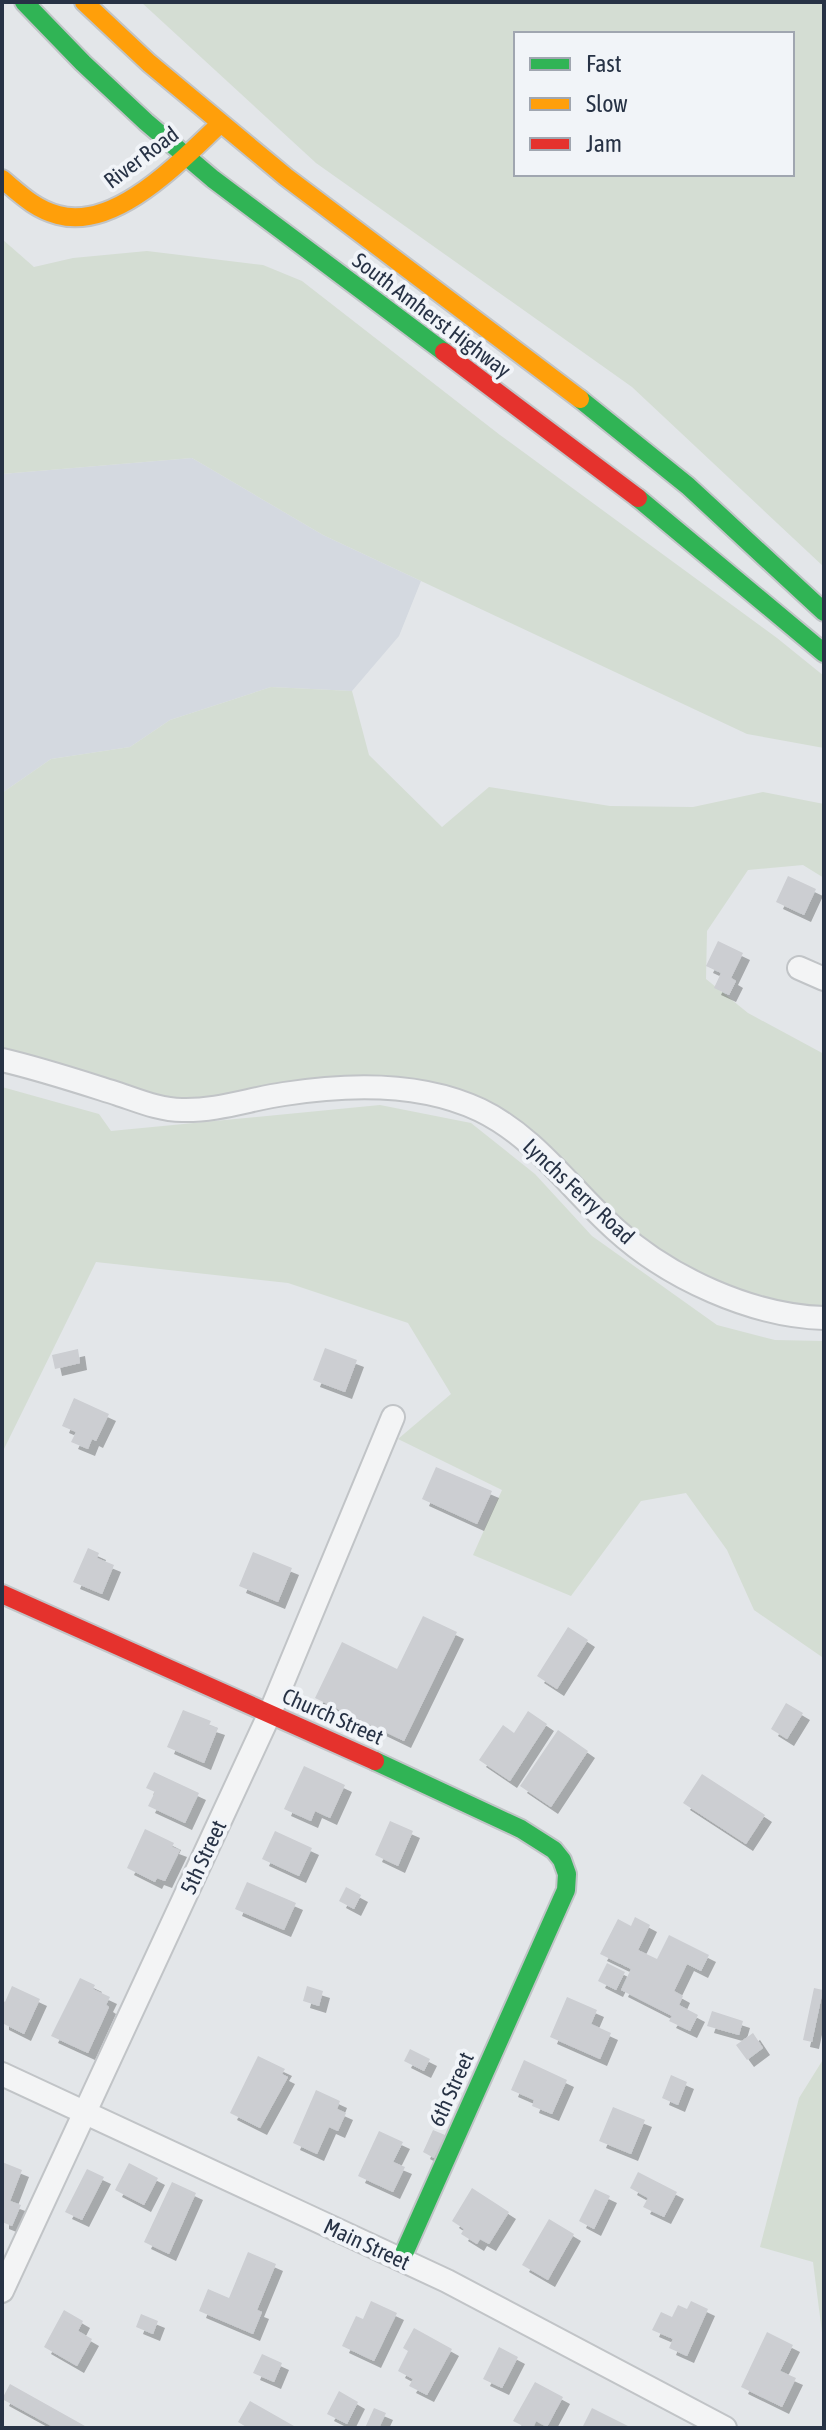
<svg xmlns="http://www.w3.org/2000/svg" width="826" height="2430" viewBox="0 0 826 2430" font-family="'Asap Condensed',sans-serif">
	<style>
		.built { fill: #d4d9e0 }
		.green { fill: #d4ddd3; fill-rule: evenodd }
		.building { fill: #ccced2; filter: url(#shadow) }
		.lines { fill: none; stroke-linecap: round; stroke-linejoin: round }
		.street-casing { stroke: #c1c4c7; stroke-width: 26 }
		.fast-casing { stroke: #c1c4c7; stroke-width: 22 }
		.slow-casing { stroke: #c1c4c7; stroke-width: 22 }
		.jam-casing { stroke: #c1c4c7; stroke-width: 22 }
		.street { stroke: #f3f4f5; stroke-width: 22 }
		.fast { stroke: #30b455; stroke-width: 18 }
		.slow { stroke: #ff9f0a; stroke-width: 18 }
		.jam { stroke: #e5322d; stroke-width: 18 }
		.labels { text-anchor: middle; stroke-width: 8; stroke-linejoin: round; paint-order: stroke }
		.street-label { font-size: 22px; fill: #273245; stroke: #f1f4f8 }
	</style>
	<defs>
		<filter id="shadow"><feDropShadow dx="7" dy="7" stdDeviation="0" flood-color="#0004"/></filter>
	</defs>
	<rect width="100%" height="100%" fill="#e3e6e9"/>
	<path class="built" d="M 192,458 L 323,535 L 421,581 L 399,636 L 352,691 L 271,687 L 170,720 L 130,747 L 51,759 L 2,793 L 2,474 Z"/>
	<path class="green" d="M 141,2 L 824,2 L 824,567 L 632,387 L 316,163 ZM 516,34 L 792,34 L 792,174 L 516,174 Z
		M 2,239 L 34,267 L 73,258 L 147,251 L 263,265 L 302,281 L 500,435 L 777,638 L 824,676 L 824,748 L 747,734 L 323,535 L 192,458 L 2,474 Z
		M 271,687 L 352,691 L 369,755 L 442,827 L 489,787 L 610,806 L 693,807 L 763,792 L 824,804 L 824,878 L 803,865 L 748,870 L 707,931 L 706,979 L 748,1013 L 824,1054 L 824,1307 C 757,1305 670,1266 622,1220 C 578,1179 542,1128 486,1101 C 429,1073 340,1071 278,1083 C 246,1089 215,1100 183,1099 C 160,1098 139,1089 118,1083 C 80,1071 41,1057 2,1048 L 2,793 L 51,759 L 130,747 L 170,720 Z
		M 2,1087 L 99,1114 L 111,1131 L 380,1105 L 471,1123 L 535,1174 L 592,1236 L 717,1325 L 775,1340 L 824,1341 L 824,1662 L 822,1657 L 754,1610 L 727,1550 L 686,1493 L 641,1501 L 571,1596 L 473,1555 L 502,1490 L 398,1439 L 451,1394 L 408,1323 L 288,1283 L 96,1262 L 2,1453 Z
		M 824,2058 L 824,2348 L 813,2262 L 760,2247 L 799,2098 Z"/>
	<path class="building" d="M 788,876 L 816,889 L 804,915 L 776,902 Z
		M 718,941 L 743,953 L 731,978 L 736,981 L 729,995 L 714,988 L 721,973 L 706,966 Z
		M 325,1348 L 357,1360 L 345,1392 L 313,1380 Z
		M 78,1349 L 80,1363 L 55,1369 L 52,1355 Z
		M 74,1398 L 109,1414 L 96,1441 L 92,1439 L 88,1449 L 71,1442 L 76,1432 L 62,1426 Z
		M 436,1467 L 492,1491 L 477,1524 L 422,1499 Z
		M 88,1548 L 99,1553 L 97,1558 L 114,1565 L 102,1594 L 73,1582 Z
		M 253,1552 L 292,1568 L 278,1602 L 239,1586 Z
		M 423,1616 L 457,1632 L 404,1741 L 315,1698 L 342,1642 L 397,1669 Z
		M 568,1627 L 588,1640 L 557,1689 L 537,1676 Z
		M 786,1703 L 803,1713 L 787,1739 L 771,1729 Z
		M 183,1710 L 211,1721 L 209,1725 L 218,1728 L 204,1763 L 167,1747 Z
		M 528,1711 L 547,1724 L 510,1781 L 479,1760 L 503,1725 L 514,1733 Z
		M 558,1730 L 588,1751 L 551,1807 L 520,1786 Z
		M 304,1766 L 345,1785 L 330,1818 L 315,1811 L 311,1821 L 284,1809 Z
		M 154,1772 L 199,1793 L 185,1823 L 148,1806 L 155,1792 L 146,1788 Z
		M 702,1774 L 765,1815 L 746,1844 L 683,1803 Z
		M 390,1821 L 413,1831 L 398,1866 L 375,1855 Z
		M 145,1829 L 174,1843 L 172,1847 L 180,1850 L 165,1881 L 157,1878 L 155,1882 L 127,1868 Z
		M 275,1831 L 312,1848 L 299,1876 L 262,1859 Z
		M 247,1882 L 296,1903 L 284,1930 L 235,1909 Z
		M 346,1887 L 361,1895 L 354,1909 L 339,1901 Z
		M 635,1917 L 650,1925 L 638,1950 L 657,1959 L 669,1935 L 709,1955 L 701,1971 L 687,1964 L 674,1991 L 683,1996 L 679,2005 L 698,2015 L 690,2031 L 669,2021 L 672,2016 L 621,1990 L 631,1969 L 600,1954 L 618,1919 L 631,1926 Z
		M 607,1963 L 625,1972 L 616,1990 L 598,1981 Z
		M 80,1978 L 95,1985 L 93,1989 L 110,1997 L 106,2005 L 109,2007 L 88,2053 L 51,2036 Z
		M 12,1986 L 40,1999 L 24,2034 L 2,2023 L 2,2000 L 5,2002 Z
		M 307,1986 L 323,1991 L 319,2006 L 303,2001 Z
		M 814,1988 L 823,1990 L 812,2042 L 803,2040 Z
		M 567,1997 L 597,2010 L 591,2024 L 611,2033 L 600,2059 L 550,2037 Z
		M 712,2011 L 743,2021 L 739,2035 L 707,2026 Z
		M 753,2033 L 763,2048 L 747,2060 L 736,2045 Z
		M 410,2049 L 430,2059 L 424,2071 L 404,2061 Z
		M 258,2056 L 285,2069 L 282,2074 L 288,2077 L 260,2128 L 230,2113 Z
		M 524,2060 L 567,2080 L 552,2114 L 532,2106 L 534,2100 L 511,2090 Z
		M 671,2075 L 687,2082 L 678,2105 L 662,2098 Z
		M 316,2090 L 340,2101 L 337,2109 L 346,2113 L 338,2131 L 329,2127 L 317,2154 L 293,2143 Z
		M 613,2107 L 645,2120 L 631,2154 L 599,2141 Z
		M 433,2130 L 445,2135 L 434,2158 L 423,2152 Z
		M 379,2131 L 403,2142 L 393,2162 L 405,2167 L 393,2192 L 358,2176 Z
		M 2,2162 L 22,2170 L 10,2201 L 21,2205 L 12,2226 L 2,2222 Z
		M 129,2163 L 158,2178 L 144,2205 L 115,2190 Z
		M 87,2169 L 104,2177 L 82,2220 L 65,2212 Z
		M 638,2172 L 677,2192 L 664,2217 L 643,2207 L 648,2198 L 630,2188 Z
		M 172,2182 L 196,2193 L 169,2254 L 144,2242 Z
		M 472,2188 L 509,2212 L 489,2244 L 480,2239 L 477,2244 L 461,2234 L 464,2229 L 452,2221 Z
		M 595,2189 L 610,2196 L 594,2229 L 579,2221 Z
		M 549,2219 L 574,2234 L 548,2280 L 522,2265 Z
		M 248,2252 L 276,2264 L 257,2310 L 262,2312 L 253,2334 L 199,2311 L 208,2289 L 229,2298 Z
		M 371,2301 L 397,2313 L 374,2361 L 342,2346 L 356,2316 L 363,2319 Z
		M 691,2301 L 708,2309 L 687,2356 L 669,2348 L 673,2339 L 652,2330 L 661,2312 L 672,2317 L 678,2305 L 687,2309 Z
		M 64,2310 L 83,2321 L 78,2331 L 92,2339 L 77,2366 L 44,2347 Z
		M 141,2314 L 158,2321 L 153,2334 L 136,2327 Z
		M 414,2328 L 452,2349 L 427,2395 L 409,2386 L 413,2379 L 398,2371 L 408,2351 L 403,2348 Z
		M 767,2332 L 793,2345 L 780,2371 L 796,2378 L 782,2407 L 741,2387 Z
		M 499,2347 L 518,2357 L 502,2388 L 483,2379 Z
		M 262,2354 L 282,2363 L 274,2382 L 253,2373 Z
		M 535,2382 L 563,2397 L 547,2427 L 536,2421 L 533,2428 L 527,2428 L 513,2421 Z
		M 10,2384 L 85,2426 L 83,2428 L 55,2428 L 2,2399 Z
		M 339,2391 L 358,2402 L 347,2424 L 327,2414 Z
		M 250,2401 L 294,2426 L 293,2428 L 248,2428 L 238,2422 Z
		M 374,2408 L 386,2413 L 379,2428 L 365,2428 Z
		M 592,2408 L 632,2428 L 582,2428 Z"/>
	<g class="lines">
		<defs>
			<path id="street" d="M 799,968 L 824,979
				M 2,1060 C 41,1069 80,1082 118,1094 C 139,1101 160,1110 182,1110 C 217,1111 250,1099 284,1094 C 347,1084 421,1082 480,1110 C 536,1137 571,1190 616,1230 C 669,1278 752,1316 824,1318
				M 2,2074 L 447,2281 L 725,2428
				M 2,2291 L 270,1713 L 393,1417"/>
			<path id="fast" d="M 24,2 L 83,63 L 146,122 L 213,179 L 444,352
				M 580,399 L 688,486 L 824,612
				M 638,498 L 824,653
				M 375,1761 L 521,1829 L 554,1850 L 562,1860 L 567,1874 L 566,1890 L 401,2260"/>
			<path id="slow" d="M 84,2 L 149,63 L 286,177 L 580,399
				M 2,179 C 20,194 35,209 58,215 C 116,231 181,160 219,125"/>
			<path id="jam" d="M 444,352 L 638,498
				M 2,1594 L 375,1761"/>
		</defs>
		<use href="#street" class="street-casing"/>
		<use href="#fast" class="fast-casing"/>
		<use href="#slow" class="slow-casing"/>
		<use href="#jam" class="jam-casing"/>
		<use href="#street" class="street"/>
		<use href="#fast" class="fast"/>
		<use href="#slow" class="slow"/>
		<use href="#jam" class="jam"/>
	</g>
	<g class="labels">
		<g class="street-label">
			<text transform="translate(141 157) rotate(-37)" y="8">River Road</text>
			<text transform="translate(432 315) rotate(37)" y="8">South Amherst Highway</text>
			<text transform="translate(579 1191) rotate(43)" y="8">Lynchs Ferry Road</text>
			<text transform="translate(333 1716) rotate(24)" y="8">Church Street</text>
			<text transform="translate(203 1857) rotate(-65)" y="8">5th Street</text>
			<text transform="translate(451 2089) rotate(-66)" y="8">6th Street</text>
			<text transform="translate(367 2244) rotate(25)" y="8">Main Street</text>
		</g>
	</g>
	<rect width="826" height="2430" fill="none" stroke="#273245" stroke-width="8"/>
	<rect x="514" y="32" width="280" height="144" fill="#f1f4f8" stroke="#a0a6b0" stroke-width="2"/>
	<rect x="530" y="58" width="40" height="12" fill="#30b455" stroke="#a0a6b0" stroke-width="2"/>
	<text x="586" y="72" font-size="24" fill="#273245">Fast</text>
	<rect x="530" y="98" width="40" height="12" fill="#ff9f0a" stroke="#a0a6b0" stroke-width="2"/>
	<text x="586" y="112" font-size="24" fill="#273245">Slow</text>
	<rect x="530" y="138" width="40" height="12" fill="#e5322d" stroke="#a0a6b0" stroke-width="2"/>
	<text x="586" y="152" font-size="24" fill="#273245">Jam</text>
</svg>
